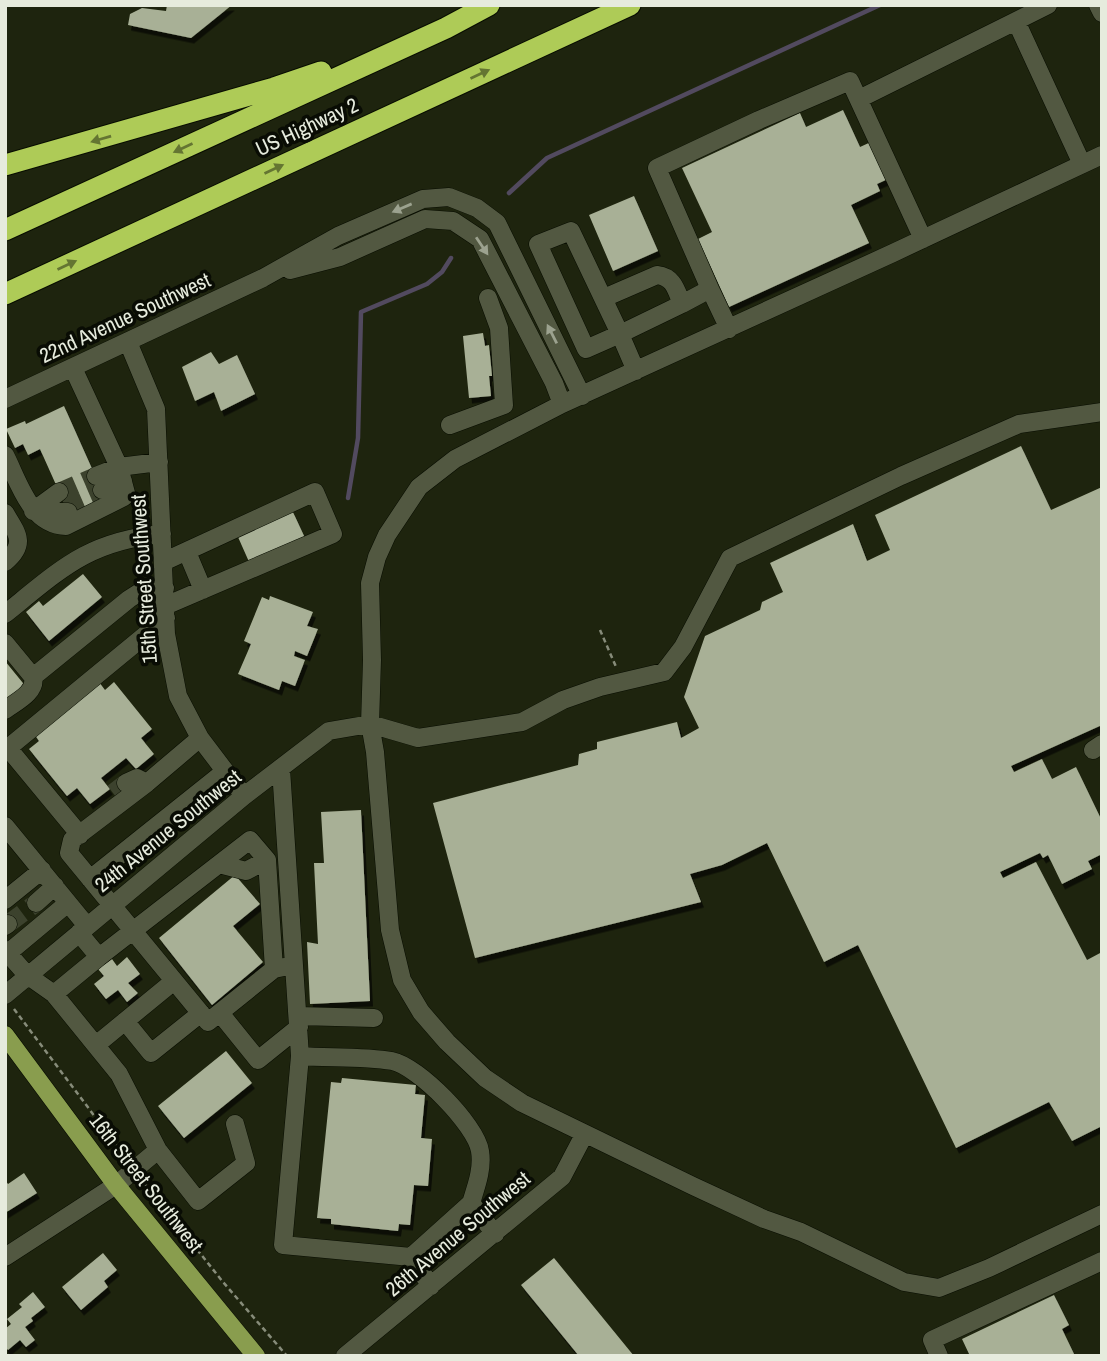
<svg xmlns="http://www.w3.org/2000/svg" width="1107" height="1361" viewBox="0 0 1107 1361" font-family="'Archivo Narrow',sans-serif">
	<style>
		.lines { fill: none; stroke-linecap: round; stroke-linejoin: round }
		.stream { stroke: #524a5f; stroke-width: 4.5 }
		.building { fill: #a8b096; filter: url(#shadow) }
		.minor-tunnel { stroke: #3c422d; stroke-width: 18; stroke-dasharray: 18 9; stroke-linecap: butt }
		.minor-casing { stroke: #080d00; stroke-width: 19 }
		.major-casing { stroke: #080d00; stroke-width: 19 }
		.highway-casing { stroke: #080d00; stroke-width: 23 }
		.path { stroke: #878c7a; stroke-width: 2.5; stroke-dasharray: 5 3.5; stroke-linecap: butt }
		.minor { stroke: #525841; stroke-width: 18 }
		.major { stroke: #899d4e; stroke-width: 18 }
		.highway { stroke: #aecb57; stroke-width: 21 }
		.oneway { fill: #647532 }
		.oneway2 { fill: #9ca28f }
		.labels { text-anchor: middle; stroke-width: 7; stroke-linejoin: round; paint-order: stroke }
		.street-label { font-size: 21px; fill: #e6ebdd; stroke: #090c04 }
	</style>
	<defs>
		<filter id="shadow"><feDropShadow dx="3" dy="5.5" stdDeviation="0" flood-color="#0009"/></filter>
	</defs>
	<rect width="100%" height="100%" fill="#1e240e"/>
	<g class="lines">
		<path class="stream" d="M 509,193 L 547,158 L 880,5
			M 348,498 L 358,438 L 361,312 L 427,284 L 442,272 L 451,258"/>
	</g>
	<path class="building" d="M 167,5 L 182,7 L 232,5 L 191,38 L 128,25 L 130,14 L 142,8 L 166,11 Z
		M 843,110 L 860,147 L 873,141 L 890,178 L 877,184 L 880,191 L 851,205 L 869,243 L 729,307 L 698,239 L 712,232 L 682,168 L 800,113 L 806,127 Z
		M 634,196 L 658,251 L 613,271 L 589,215 Z
		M 483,333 L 485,346 L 489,345 L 492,376 L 489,376 L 491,396 L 469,398 L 463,336 Z
		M 211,352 L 219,364 L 237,355 L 255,394 L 221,411 L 214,392 L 195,401 L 182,367 Z
		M 64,406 L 106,500 L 70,516 L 40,449 L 28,455 L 23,444 L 15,448 L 6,429 L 25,421 L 26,424 Z
		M 1021,446 L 1051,510 L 1102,487 L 1102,725 L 1011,766 L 1014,772 L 1042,759 L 1052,779 L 1076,767 L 1102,821 L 1102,854 L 1088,861 L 1092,869 L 1062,884 L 1048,855 L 1043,858 L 1040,853 L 1000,872 L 1003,878 L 1036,862 L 1087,960 L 1102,952 L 1102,1126 L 1072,1141 L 1049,1102 L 956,1148 L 858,945 L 824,962 L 767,843 L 722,865 L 690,874 L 701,902 L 475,958 L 433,803 L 578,765 L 579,754 L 597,749 L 597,742 L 677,722 L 681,738 L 699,728 L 684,697 L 705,636 L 760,610 L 762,602 L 783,592 L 770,563 L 853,524 L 867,561 L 890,550 L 875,515 Z
		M 292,510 L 305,538 L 250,564 L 238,537 Z
		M 83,574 L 102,597 L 49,641 L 26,612 L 39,601 L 43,606 Z
		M 270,596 L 313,612 L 307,626 L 318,629 L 307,656 L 295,651 L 294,656 L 305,660 L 295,686 L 282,681 L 279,690 L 238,674 L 251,644 L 244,641 L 262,597 L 269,600 Z
		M 5,661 L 27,688 L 5,706 Z
		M 99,682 L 105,690 L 114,682 L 152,729 L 141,738 L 154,754 L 136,769 L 126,758 L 101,778 L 110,789 L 90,804 L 77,788 L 67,796 L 29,749 L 39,741 L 34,734 Z
		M 361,810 L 370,1001 L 310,1004 L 307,942 L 318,944 L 314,863 L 324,863 L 321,812 Z
		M 235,875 L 260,904 L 233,926 L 263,962 L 212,1005 L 159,938 Z
		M 127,957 L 140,974 L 128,983 L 138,993 L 127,1002 L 118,990 L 106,999 L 94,984 L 104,976 L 98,969 L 112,959 L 117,966 Z
		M 226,1051 L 252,1083 L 184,1138 L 158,1106 Z
		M 342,1078 L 416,1085 L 415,1094 L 425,1095 L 421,1138 L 432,1139 L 428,1186 L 414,1185 L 410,1225 L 399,1224 L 398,1231 L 331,1224 L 331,1219 L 317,1218 L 331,1082 L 341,1083 Z
		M 24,1173 L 37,1193 L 5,1213 L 5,1180 L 8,1184 Z
		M 103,1253 L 117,1270 L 104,1281 L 108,1287 L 81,1310 L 62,1287 Z
		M 554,1258 L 634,1356 L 579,1356 L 521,1285 Z
		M 33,1292 L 45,1307 L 31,1318 L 33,1321 L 25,1327 L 35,1340 L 26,1347 L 20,1340 L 8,1350 L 5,1347 L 5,1329 L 11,1324 L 7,1319 L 22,1307 L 19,1304 Z
		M 1054,1295 L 1069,1325 L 1062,1329 L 1075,1356 L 970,1356 L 962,1339 Z"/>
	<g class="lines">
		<path class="minor-tunnel" d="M 59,492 L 96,476
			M 65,506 L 102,490
			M 113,793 L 126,783
			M 8,924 L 36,903"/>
		<defs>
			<path id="minor" d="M 1098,5 L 1102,13
				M 1016,21 L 1048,5
				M 859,99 L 1016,21 L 1082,164
				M 1102,155 L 893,253 L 562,404 L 455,459 L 419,487 L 387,535 L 377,557 L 370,583 L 372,660 L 370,724 L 375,752 L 390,930 L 402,980 L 421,1012 L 447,1042 L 485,1078 L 522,1103 L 693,1186 L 764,1219 L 801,1232 L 904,1282 L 939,1288 L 989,1268 L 1102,1214
				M 290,270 L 340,257 L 425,219 L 453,221 L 480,239 L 554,383 L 562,404
				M 710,289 L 657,168 L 759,120 L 850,81 L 923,239
				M 604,298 L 657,275 C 674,277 676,290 682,304 L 620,334 L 571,231 L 538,244 L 586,349 L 620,334 L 636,371
				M 682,304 L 710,289 L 729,329
				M 128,342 L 156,409 L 166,634 L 178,696 L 200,738 L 244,796
				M 73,368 L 119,467 L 159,462
				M 5,399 L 263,278 L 338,236 L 423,199 L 449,197 L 477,208 L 497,223 L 582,396
				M 450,425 L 504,405 L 499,328 L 488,298
				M 5,455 C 19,482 30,525 66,526 L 124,497 L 126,493 L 119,467 L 96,476
				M 102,490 L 123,481
				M 33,511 L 68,512
				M 33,511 L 59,492
				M 5,513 C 17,533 27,544 5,562
				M 187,552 L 203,590
				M 163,562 L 315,492 L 333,534 L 165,606
				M 5,614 C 61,569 88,541 162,534
				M 5,643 L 33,677 C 37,692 16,702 5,710
				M 33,677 L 129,599 L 140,592 L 165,588
				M 200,738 L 147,783 L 72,840 L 69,853 L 208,1022 L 274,969
				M 1093,750 L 1102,744
				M 281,769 L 300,1056 L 283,1245 L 411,1257 L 431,1286
				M 126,783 L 137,778 L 147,783
				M 5,826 L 87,926
				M 80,835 L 8,748 L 166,618
				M 219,864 L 246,871 L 267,860
				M 90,879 L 224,772
				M 5,900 L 42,870
				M 36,903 L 55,886
				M 5,926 L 8,924
				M 5,950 L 27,975 L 54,994 L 119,1074 L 158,1150 L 198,1201 L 246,1163 L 235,1124
				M 8,953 L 68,903
				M 99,957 L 250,840 L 267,860 L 274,969 L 284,967
				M 54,994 L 99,957 L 79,933
				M 5,995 L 244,796 L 329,731 L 370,724 L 418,738 L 522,722 L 563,700 L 600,687 L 664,672 L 683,647 L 730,558 L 901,476 L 1019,424 L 1102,412
				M 220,1013 L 258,1060 L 299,1027
				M 298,1016 L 374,1018
				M 125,1021 L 151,1053 L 201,1013
				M 96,1045 L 174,981
				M 300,1056 C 329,1058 364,1056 392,1061 C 418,1066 476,1125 480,1151 C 483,1169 476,1187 471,1203 L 495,1234
				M 5,1257 L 116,1185 L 158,1150
				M 411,1257 L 471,1203
				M 345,1356 L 562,1177 L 584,1135
				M 939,1356 L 932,1340 L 1102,1261"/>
			<path id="major" d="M 5,1035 L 116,1185 L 256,1356"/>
			<path id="highway" d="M 5,165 L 274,88 L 321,72
				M 5,230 L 446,28 L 489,5
				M 5,294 L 630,5"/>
		</defs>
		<use href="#minor" class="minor-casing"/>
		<use href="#major" class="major-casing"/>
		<use href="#highway" class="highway-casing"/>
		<path class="path" d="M 600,630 L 617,669
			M 14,1009 L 126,1158
			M 144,1183 L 223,1282 L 287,1356"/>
		<use href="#minor" class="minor"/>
		<use href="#major" class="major"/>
		<use href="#highway" class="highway"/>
	</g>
	<defs><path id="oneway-solid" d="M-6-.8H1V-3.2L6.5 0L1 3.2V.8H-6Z" transform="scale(1.75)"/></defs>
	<g class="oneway">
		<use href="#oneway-solid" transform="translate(480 74) rotate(-25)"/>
		<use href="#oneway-solid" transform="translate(101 139) rotate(164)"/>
		<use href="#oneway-solid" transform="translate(183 148) rotate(155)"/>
		<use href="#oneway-solid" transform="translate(274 169) rotate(-25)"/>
		<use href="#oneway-solid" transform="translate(67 265) rotate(-25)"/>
	</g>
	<g class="oneway2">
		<use href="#oneway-solid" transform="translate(402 208) rotate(157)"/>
		<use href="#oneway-solid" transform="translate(482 246) rotate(56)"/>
		<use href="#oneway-solid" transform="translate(552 334) rotate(-117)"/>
	</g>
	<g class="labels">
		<g class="street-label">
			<text transform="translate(307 127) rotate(-25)" y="7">US Highway 2</text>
			<text transform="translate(125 318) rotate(-25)" y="7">22nd Avenue Southwest</text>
			<text transform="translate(144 579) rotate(-94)" y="7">15th Street Southwest</text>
			<text transform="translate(168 831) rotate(-39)" y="7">24th Avenue Southwest</text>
			<text transform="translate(146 1183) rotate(52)" y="7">16th Street Southwest</text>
			<text transform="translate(458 1234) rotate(-40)" y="7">26th Avenue Southwest</text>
		</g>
	</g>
	<rect width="1107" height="1361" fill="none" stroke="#e6ebdd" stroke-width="14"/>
</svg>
